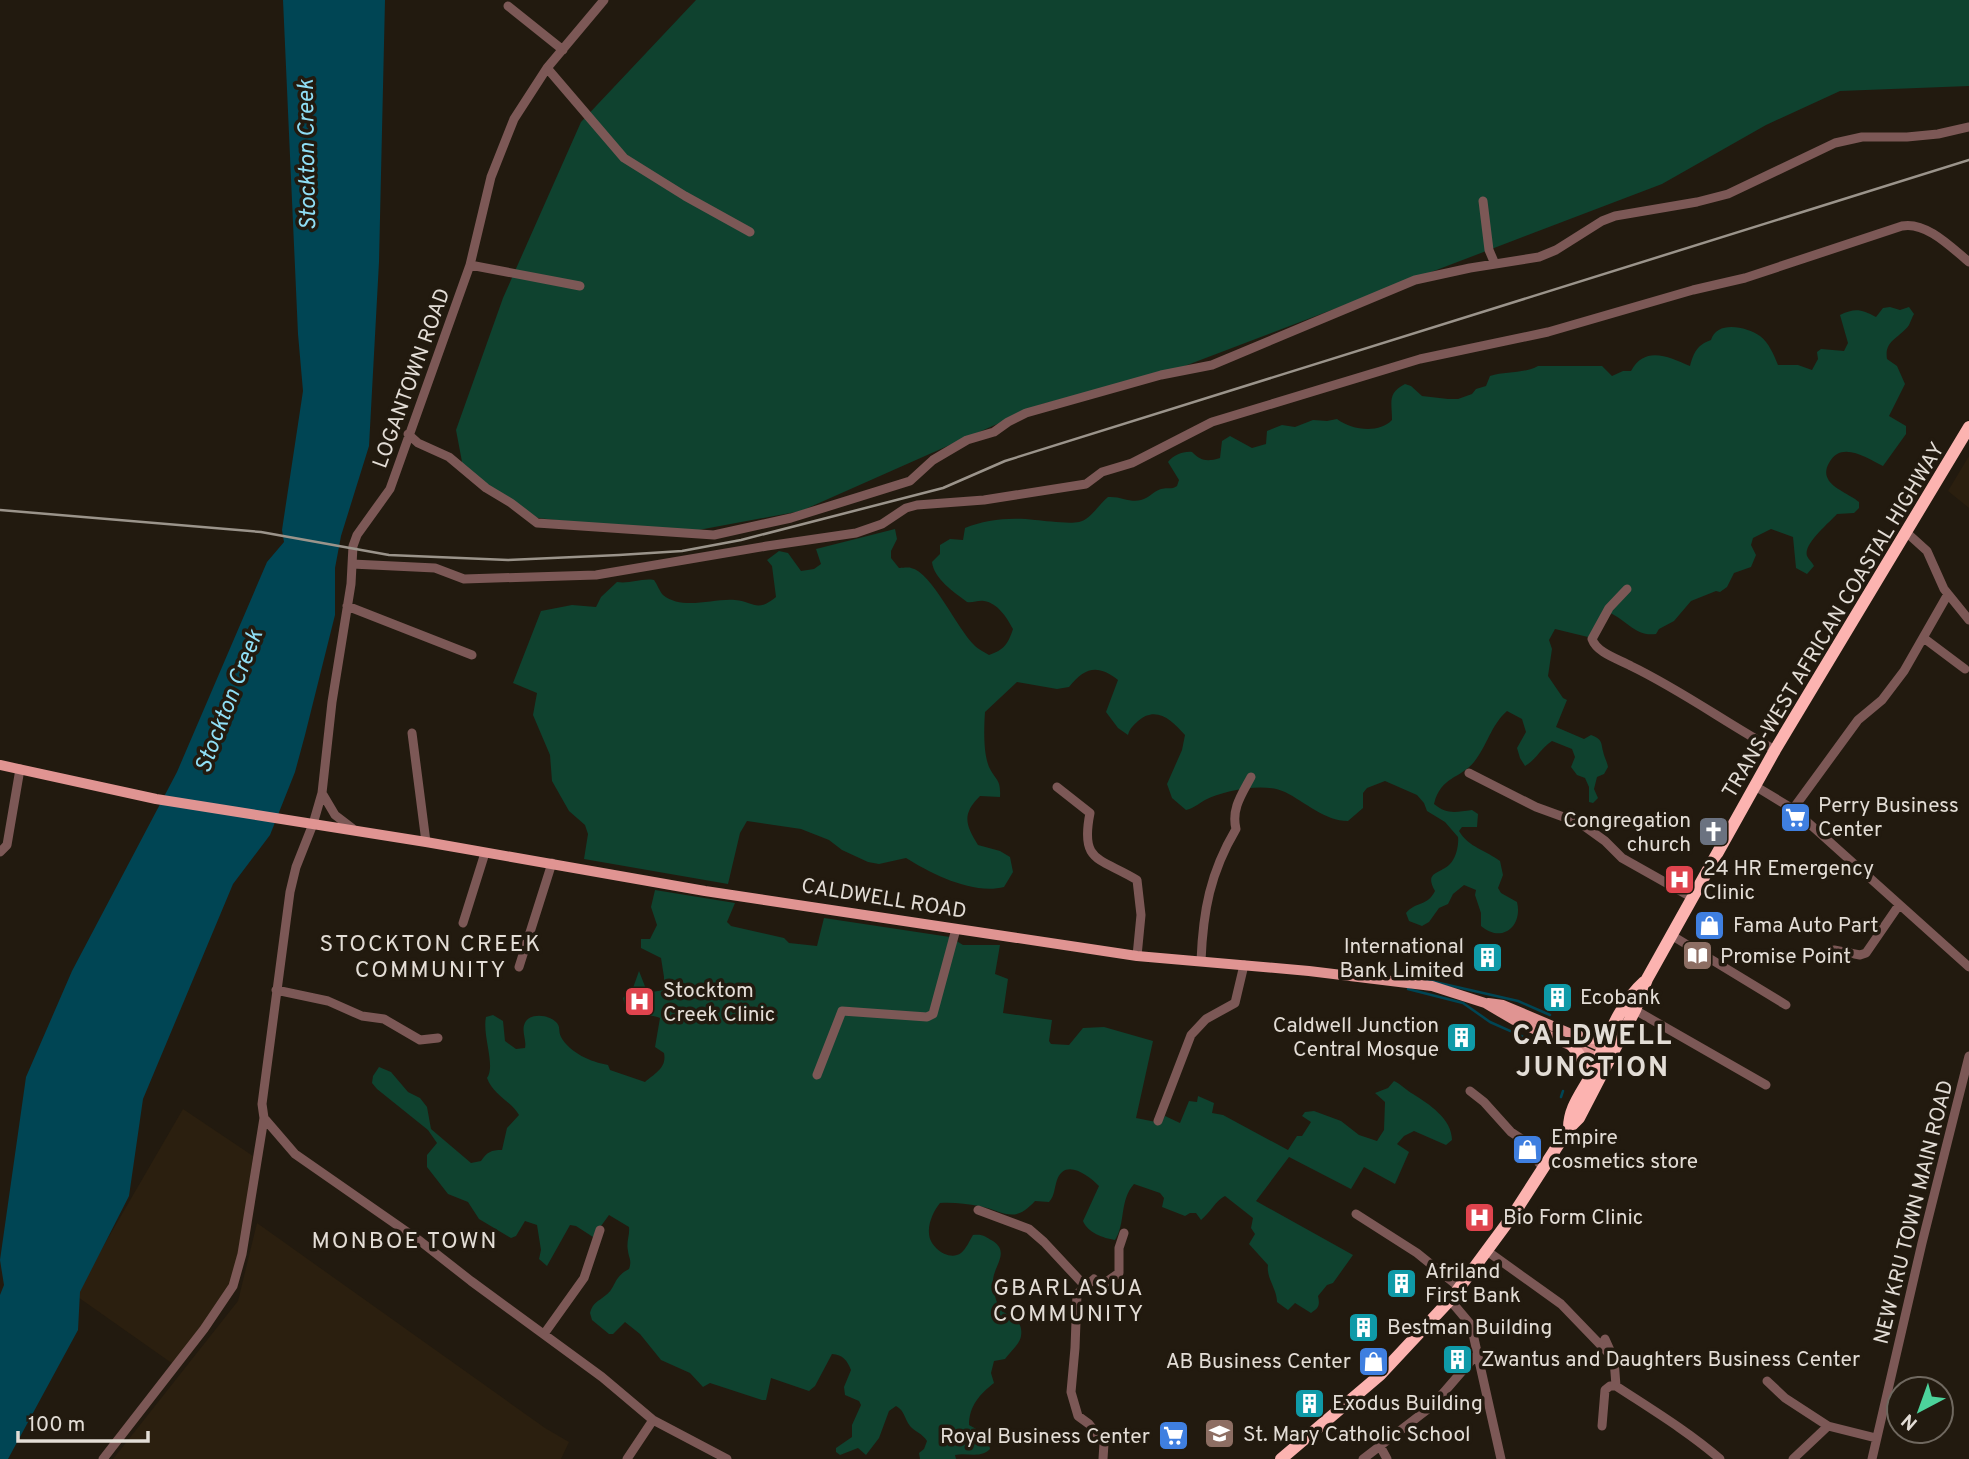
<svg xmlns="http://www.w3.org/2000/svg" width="1969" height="1459" viewBox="0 0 1969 1459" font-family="Overpass,sans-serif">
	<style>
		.built { fill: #2b1f0f }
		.green { fill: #0f422f }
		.water { fill: #004554 }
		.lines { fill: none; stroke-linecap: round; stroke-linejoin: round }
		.stream { stroke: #004554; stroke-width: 2.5 }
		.minor { stroke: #7c5856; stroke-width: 9 }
		.major { stroke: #e09492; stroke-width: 10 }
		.highway { stroke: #fcb3b0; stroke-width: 12 }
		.rail { stroke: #9b948b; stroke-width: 2.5 }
		.labels { text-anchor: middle; stroke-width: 7; stroke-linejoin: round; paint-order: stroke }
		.street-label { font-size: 21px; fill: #e3ddd6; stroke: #221a0f }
		.poi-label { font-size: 21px; fill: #e3ddd6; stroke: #221a0f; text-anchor: start }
		.water-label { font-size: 23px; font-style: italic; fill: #8fdef5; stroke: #221a0f }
		.neighbourhood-label { font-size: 23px; letter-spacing: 2px; fill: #e3ddd6; stroke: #221a0f }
		.district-label { font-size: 28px; font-weight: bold; letter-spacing: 2px; fill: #e3ddd6; stroke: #221a0f }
	</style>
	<rect width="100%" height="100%" fill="#221a0f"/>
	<path class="built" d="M 1969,456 L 1969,508 L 1948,491 Z
		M 183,1109 L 253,1156 L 235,1288 L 173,1364 L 75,1295 Z
		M 257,1223 L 545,1428 L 569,1442 L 561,1459 L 113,1459 L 238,1301 Z"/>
	<path class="green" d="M 696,0 L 1969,0 L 1969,86 L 1840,91 L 1766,125 L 1662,184 L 1161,375 L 1042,404 L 801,511 L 677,534 L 530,517 L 463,467 L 456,430 L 503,298 L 581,122 Z
		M 1890,307 L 1900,310 L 1909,307 L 1914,314 C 1912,317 1911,321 1909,325 C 1900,338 1884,340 1887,359 L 1897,366 L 1905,384 L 1889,416 L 1906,426 L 1906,434 L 1883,466 C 1867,458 1841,440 1829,463 C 1826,468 1825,474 1828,479 C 1832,488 1851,495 1859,502 L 1859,508 L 1854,513 L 1837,514 C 1829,523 1803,544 1807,556 C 1809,560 1812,562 1814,566 L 1807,574 L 1796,568 L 1793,537 L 1771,529 L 1753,538 L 1751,545 L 1756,555 L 1751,567 L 1734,573 L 1727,587 L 1720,592 L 1716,591 L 1691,601 L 1674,621 L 1659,629 L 1656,634 C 1636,637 1626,620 1610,613 L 1588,637 L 1555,629 L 1549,640 L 1552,649 L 1548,676 L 1563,698 L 1567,700 L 1556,727 L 1584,739 L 1591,735 C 1602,739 1601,742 1603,751 C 1604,757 1607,761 1608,767 L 1604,774 L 1597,777 L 1594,789 L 1598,798 L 1593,803 L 1589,802 L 1589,787 L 1585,778 L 1577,775 L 1571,767 L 1575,757 L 1572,749 L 1552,741 C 1540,749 1536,760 1525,766 L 1520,758 L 1517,748 L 1526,732 L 1522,719 L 1507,711 C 1491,725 1487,746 1474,762 C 1460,779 1441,776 1434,804 C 1447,815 1456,812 1472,810 L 1478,814 L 1477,827 L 1462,827 L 1459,831 C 1468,847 1487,851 1500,861 L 1503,875 L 1498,888 L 1501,893 L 1517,902 C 1523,926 1502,944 1481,926 L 1481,913 L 1475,895 L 1476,890 L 1464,885 L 1453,894 L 1448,904 L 1439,908 L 1429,922 L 1422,926 L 1409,921 L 1406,913 C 1416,901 1427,907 1435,891 C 1424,872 1439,874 1449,865 C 1456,859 1459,845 1458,837 L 1445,822 L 1427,811 L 1424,803 L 1417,795 L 1385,781 L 1367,788 L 1363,793 L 1363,808 L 1348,821 C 1325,821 1305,802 1285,792 C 1265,782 1224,790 1205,800 C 1198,804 1194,808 1186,810 L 1172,798 L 1167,784 L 1182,750 L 1185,735 C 1172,720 1156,705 1138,721 C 1133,726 1130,728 1128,735 L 1118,728 L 1106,712 L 1118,680 C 1098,664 1085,667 1069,687 L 1057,689 L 1017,682 L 985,712 C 984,727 983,752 989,767 C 996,781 1001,779 1000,797 L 980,796 C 962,814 965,824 978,845 L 1000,851 L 1010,857 L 1013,872 L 1004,887 C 973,895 932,874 906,858 L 879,864 L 868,862 L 842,850 L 829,840 L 801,829 L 747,821 L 740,833 L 728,884 L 584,859 L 588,834 L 585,825 L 569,811 L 552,781 L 550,755 L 533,715 L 537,693 L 513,683 L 541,611 L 572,605 L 596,607 L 601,597 L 617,582 C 630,584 641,578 654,580 C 657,584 660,592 663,595 C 683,611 713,598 735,600 C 755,602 756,613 776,597 L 772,566 L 767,560 L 779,551 L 788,553 L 801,571 L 814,569 L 821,564 L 816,549 L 895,529 L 897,539 L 891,551 L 891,558 L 899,568 C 900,568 910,567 911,568 C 932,572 957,629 975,646 C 978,649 984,652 989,655 C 1004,650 1008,644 1013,629 C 1007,618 998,603 984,601 C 978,600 973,603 967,602 C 954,592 934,579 932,562 L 940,554 L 940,545 L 950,539 L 963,540 L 965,528 C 986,519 1013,517 1035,520 C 1047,521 1068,524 1079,522 C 1090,520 1099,504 1108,497 C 1121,496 1130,503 1141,500 C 1149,498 1154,491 1161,489 C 1168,487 1171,490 1177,486 L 1179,480 L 1168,462 C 1173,455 1184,451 1192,452 C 1201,461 1207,462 1220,458 L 1222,441 L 1230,436 L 1252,448 L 1266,444 L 1267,431 L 1282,425 L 1295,427 L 1313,420 L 1327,421 L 1337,419 C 1351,430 1379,434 1392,420 C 1392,402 1387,393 1405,384 L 1411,386 L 1422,396 L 1448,399 L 1458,399 L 1472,394 L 1476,389 L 1486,386 L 1490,376 C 1506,371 1523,374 1538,366 L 1602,366 L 1612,376 L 1623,371 L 1631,371 C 1645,345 1669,357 1690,366 C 1694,352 1697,345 1711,340 C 1717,320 1747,327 1760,336 C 1769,343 1774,355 1778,365 L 1798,365 L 1812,370 L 1818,359 L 1817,352 L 1821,349 L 1844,351 L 1848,343 L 1840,315 C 1855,308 1861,309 1876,317 L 1883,308 Z
		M 655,890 L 735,903 L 727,922 L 731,926 L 784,938 L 789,943 L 817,946 L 824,918 L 950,937 L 963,945 L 1000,945 L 995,974 L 1008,979 L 1003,1013 L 1052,1020 L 1049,1041 L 1051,1044 L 1069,1045 L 1083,1028 L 1104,1027 L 1153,1041 L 1136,1118 L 1161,1123 L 1165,1116 L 1180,1123 L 1189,1101 L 1197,1102 L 1198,1096 L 1214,1103 L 1212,1113 L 1223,1115 L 1288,1150 L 1297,1136 L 1302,1136 L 1311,1122 L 1302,1116 L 1305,1112 L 1314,1111 L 1341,1121 L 1359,1135 L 1377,1141 L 1384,1130 L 1385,1102 L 1375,1093 L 1388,1088 L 1394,1081 C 1401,1084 1406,1090 1413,1094 C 1429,1104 1452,1119 1452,1140 L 1446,1145 L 1414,1131 L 1404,1136 L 1397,1144 L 1409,1152 L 1395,1184 L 1364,1167 L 1351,1189 L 1289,1157 L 1256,1201 L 1353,1255 L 1333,1283 L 1327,1285 L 1318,1296 C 1320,1305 1319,1308 1311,1313 L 1295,1303 L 1288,1310 L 1277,1302 C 1277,1289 1266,1278 1268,1265 L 1249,1244 L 1255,1234 L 1251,1228 L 1253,1218 L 1225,1196 C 1216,1200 1210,1213 1201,1220 L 1196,1213 L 1190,1213 L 1185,1216 L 1162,1207 L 1164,1198 L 1160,1193 L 1134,1184 C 1119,1201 1126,1223 1115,1240 C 1103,1238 1088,1233 1083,1221 L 1099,1186 C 1088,1175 1065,1158 1057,1180 C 1054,1189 1055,1195 1049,1202 L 1035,1201 C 1013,1225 1005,1211 979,1206 C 967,1204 953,1202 940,1203 C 934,1210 928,1223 929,1233 C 929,1247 949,1262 961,1253 C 966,1249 970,1240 973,1235 C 984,1234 985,1237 993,1241 C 1010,1252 994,1266 993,1280 C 992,1287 996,1301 999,1307 C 1006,1318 1024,1317 1021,1336 C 1020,1344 1010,1352 1005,1359 L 994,1361 L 991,1373 L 994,1383 C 980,1394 969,1406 969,1425 L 987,1435 L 990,1449 C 981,1459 966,1452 955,1455 L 956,1459 L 920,1459 L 919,1453 L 924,1449 L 927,1441 C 922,1433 915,1432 910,1426 C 904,1418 905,1411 896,1406 L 889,1411 L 879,1438 L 866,1455 L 858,1448 L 840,1455 L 836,1452 L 836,1448 L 852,1437 L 852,1425 L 861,1405 L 859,1401 L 845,1395 L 844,1387 L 851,1370 C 847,1360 843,1355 832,1354 L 815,1386 L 809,1391 L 771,1378 L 766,1400 L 762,1400 L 710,1383 L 703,1387 L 690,1373 L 661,1360 L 640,1334 L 625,1322 L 613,1334 L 609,1334 L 592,1320 L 590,1313 C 593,1302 598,1302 606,1295 C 616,1288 613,1277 629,1269 C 632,1260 629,1259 628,1251 C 626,1242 630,1235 629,1227 L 609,1215 L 593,1237 L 576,1226 L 570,1225 L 547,1266 L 539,1259 L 541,1250 L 537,1225 L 525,1221 L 516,1236 L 511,1238 L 479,1219 L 468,1202 L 448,1194 L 427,1167 L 427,1155 L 437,1143 L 428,1130 L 377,1089 L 372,1083 L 373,1076 L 379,1067 L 391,1072 L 408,1092 L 420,1098 L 427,1107 L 431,1129 L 471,1163 L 481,1161 C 487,1152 491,1150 502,1150 L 507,1128 L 519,1115 C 511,1101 493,1095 487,1078 C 496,1066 482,1035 486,1017 L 493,1015 L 503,1021 L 505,1041 L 516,1049 L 525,1048 C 527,1039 520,1030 526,1021 C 532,1013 549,1015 556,1022 C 561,1027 558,1031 561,1037 C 570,1053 591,1062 608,1065 L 610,1070 L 645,1082 C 655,1073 667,1068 664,1053 L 655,1047 L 660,1018 C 641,1010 629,1024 623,998 L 633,988 L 639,971 L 646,989 L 652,992 L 664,990 L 664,977 L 661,958 L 641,948 L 641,939 L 650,939 L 657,925 L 651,907 Z"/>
	<path class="water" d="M 283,0 L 385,0 L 379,262 L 369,446 L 341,536 L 335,568 L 335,615 L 305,735 L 295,772 L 270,835 L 233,884 L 143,1099 L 129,1196 L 80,1292 L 78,1330 L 8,1459 L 0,1459 L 0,1295 L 4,1285 L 0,1260 L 26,1077 L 72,971 L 177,772 L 267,562 L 284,542 L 282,530 L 303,391 L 298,334 Z"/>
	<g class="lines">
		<path class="stream" d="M 1413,977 L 1518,1001 L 1550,1015
			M 1408,989 L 1463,1003 L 1490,1022 L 1535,1042
			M 1561,1097 L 1563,1091"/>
		<path class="minor" d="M 604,0 L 547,68 L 514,119 L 491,177 L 470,265 L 390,489 L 357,535 L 353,546 L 351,584 L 332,702 L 322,793 L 313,824 L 296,867 L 290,892 L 262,1104 L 264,1118 L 295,1154 L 420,1241 L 471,1281 L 602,1377 L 653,1420 L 727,1459
			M 508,6 L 563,50
			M 547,68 L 624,158 L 685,196 L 750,232
			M 1483,201 L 1489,250 L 1495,264
			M 470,265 L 580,286
			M 408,434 L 418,443 L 449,457 L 486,488 L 511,503 L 537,523 L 714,535 L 791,518 L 910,481 L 933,460 L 967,440 L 994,432 L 1008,422 L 1026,413 L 1161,375 L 1212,365 L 1415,280 L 1470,268 L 1539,257 L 1556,250 L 1602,221 L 1615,216 L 1697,202 L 1728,194 L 1835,143 L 1862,137 L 1907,137 L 1938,134 L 1969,127
			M 1906,532 L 1927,551 L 1944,589 L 1969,620
			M 352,564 L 435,568 L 464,579 L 596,575 L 767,546 L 856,533 L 882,524 L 906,508 L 917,505 L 984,500 L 1086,484 L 1102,472 L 1132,463 L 1212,422 L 1420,359 L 1548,332 L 1693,290 L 1745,278 L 1902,226 C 1926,221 1952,248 1969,262
			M 1627,589 L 1609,608 L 1592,639 C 1597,653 1618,659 1631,666 C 1681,690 1726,723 1775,750
			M 347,606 L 472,655
			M 1925,639 L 1965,669
			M 412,733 L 426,842
			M 1469,773 L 1536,807 L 1580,823 L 1605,841 L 1622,858 L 1693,898
			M 1755,786 L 1793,809 L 1969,967
			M 1057,787 L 1090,813 C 1080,863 1099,857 1137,880 L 1141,915 L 1137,956
			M 322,793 L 335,815 L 352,828
			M 1793,809 L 1858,720 L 1882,700 L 1904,671 L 1948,594
			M 0,852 L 7,845 L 20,769
			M 463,923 L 485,853
			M 1671,935 L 1786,1005
			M 1834,950 L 1860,955 L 1866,953 L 1899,905
			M 1201,961 C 1203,911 1210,873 1236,829 C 1231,809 1242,794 1251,777
			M 519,967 L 552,863
			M 276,990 L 328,1001 L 362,1016 L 384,1019 L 420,1040 L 438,1038
			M 1635,1010 L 1766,1085
			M 817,1075 L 842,1011 L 927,1017 L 933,1014 L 956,929
			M 1470,1091 L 1484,1102 L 1511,1132 L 1529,1144 L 1539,1163 L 1544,1167
			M 1158,1121 L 1191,1035 L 1206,1019 L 1235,1003 L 1244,965
			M 978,1210 L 1029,1229 L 1044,1242 L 1085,1286
			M 1356,1214 L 1417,1253 L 1459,1287
			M 1487,1251 L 1561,1304 L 1614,1359
			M 1450,1300 L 1471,1325 L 1501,1459
			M 544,1334 L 584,1278 L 600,1230
			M 1605,1339 L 1614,1359 L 1616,1386
			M 1767,1381 L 1785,1398 L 1828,1426
			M 1602,1426 L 1605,1390 L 1610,1386 L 1616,1386 C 1651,1409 1689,1432 1720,1459
			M 1380,1446 L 1387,1459
			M 103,1459 L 204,1329 L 233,1286 L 242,1254 L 264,1118
			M 627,1459 L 653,1420
			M 1103,1459 L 1104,1443 L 1089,1424 L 1078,1416 L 1071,1392 L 1075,1348 L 1077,1294 L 1094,1279 L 1102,1285 L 1119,1273 L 1119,1248 L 1124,1233
			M 1363,1459 L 1432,1406 L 1477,1354
			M 1793,1459 L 1828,1426 L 1876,1438
			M 1872,1459 L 1922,1243 L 1969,1056"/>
		<path class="major" d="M 0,765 L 156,799 L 426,842 L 705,891 L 1137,956 L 1309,971 L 1432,986 L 1485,1003 L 1514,1020 L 1605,1061
			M 1488,1003 L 1503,1005 L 1609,1050"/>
		<path class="highway" d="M 1577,1037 L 1596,1038 L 1611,1031
			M 1571,1044 L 1580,1056 L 1589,1078
			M 1569,1128 C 1569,1108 1581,1094 1590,1077 C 1605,1046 1617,1006 1644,982
			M 1281,1459 L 1380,1375 L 1451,1299 L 1513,1215 L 1569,1128 L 1579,1118 L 1635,1010 L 1647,979 L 1775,750 L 1969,427"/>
		<path class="rail" d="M 0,510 L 261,532 L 389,555 L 508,560 L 619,555 L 682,551 L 741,540 L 943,488 L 1005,461 L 1969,160"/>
	</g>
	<defs>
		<symbol id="supermarket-square" viewBox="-11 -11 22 22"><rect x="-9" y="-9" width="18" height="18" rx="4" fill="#3f7fe0" stroke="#221a0f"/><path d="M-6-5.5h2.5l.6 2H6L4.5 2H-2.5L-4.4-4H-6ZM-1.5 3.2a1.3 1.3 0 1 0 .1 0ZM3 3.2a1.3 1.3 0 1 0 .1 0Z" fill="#fff"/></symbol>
		<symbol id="church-square" viewBox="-11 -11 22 22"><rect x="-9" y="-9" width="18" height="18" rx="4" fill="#6b7280" stroke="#221a0f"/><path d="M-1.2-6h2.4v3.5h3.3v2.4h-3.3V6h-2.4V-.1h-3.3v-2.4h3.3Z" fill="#fff"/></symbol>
		<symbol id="hospital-square" viewBox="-11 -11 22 22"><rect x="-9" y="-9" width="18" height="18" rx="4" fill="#e0444e" stroke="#221a0f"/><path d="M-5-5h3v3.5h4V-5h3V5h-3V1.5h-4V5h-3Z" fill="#fff"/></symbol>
		<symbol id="shop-square" viewBox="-11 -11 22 22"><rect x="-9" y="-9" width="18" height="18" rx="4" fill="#3f7fe0" stroke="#221a0f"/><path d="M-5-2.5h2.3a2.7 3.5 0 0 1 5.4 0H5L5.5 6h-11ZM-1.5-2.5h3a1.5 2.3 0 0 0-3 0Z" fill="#fff"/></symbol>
		<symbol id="library-square" viewBox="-11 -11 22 22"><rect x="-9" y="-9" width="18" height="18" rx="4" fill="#8d6e63" stroke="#221a0f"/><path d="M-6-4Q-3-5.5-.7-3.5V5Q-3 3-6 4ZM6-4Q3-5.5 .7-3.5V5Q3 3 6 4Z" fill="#fff"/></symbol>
		<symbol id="building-square" viewBox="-11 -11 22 22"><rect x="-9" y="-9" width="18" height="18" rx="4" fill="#0f9aa8" stroke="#221a0f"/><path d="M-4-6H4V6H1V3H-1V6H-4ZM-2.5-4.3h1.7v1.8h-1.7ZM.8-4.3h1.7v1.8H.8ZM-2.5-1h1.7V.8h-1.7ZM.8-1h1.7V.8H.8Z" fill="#fff"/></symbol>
		<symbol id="school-square" viewBox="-11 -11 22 22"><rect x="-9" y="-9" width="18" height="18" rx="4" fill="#8d6e63" stroke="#221a0f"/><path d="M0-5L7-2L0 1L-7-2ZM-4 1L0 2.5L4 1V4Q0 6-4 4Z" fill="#fff"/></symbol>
	</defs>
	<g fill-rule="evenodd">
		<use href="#supermarket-square" x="1778" y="800" width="35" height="35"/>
		<use href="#church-square" x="1696" y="814" width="35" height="35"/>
		<use href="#hospital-square" x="1662" y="862" width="35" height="35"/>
		<use href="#shop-square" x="1692" y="908" width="35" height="35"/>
		<use href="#library-square" x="1680" y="938" width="35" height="35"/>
		<use href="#building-square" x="1470" y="940" width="35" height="35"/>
		<use href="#building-square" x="1540" y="980" width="35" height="35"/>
		<use href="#hospital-square" x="622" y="984" width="35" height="35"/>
		<use href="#building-square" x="1444" y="1020" width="35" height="35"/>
		<use href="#shop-square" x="1510" y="1132" width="35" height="35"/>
		<use href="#hospital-square" x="1462" y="1200" width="35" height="35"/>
		<use href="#building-square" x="1384" y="1266" width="35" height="35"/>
		<use href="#building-square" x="1346" y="1310" width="35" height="35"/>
		<use href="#building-square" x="1440" y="1342" width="35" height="35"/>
		<use href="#shop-square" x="1356" y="1344" width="35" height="35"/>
		<use href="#building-square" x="1292" y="1386" width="35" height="35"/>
		<use href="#school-square" x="1202" y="1416" width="35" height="35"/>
		<use href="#supermarket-square" x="1156" y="1418" width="35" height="35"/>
	</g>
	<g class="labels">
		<g class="street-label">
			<text transform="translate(411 378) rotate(-70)" y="7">LOGANTOWN ROAD</text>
			<text transform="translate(1833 620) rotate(-59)" y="7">TRANS-WEST AFRICAN COASTAL HIGHWAY</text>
			<text transform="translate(884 898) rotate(9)" y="7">CALDWELL ROAD</text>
			<text transform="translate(1913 1212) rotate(-76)" y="7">NEW KRU TOWN MAIN ROAD</text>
		</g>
		<g class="poi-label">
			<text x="1818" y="812">Perry Business<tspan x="1818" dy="24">Center</tspan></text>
			<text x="1691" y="827" text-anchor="end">Congregation<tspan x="1691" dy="24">church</tspan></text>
			<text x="1703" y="875">24 HR Emergency<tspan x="1703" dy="24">Clinic</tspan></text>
			<text x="1733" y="932">Fama Auto Part</text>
			<text x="1464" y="953" text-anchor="end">International<tspan x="1464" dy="24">Bank Limited</tspan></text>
			<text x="1720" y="963">Promise Point</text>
			<text x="663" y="997">Stocktom<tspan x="663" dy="24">Creek Clinic</tspan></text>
			<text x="1580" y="1004">Ecobank</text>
			<text x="1439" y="1032" text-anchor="end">Caldwell Junction<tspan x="1439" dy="24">Central Mosque</tspan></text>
			<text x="1551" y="1144">Empire<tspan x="1551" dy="24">cosmetics store</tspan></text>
			<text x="1503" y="1224">Bio Form Clinic</text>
			<text x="1425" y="1278">Afriland<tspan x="1425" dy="24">First Bank</tspan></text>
			<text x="1387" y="1334">Bestman Building</text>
			<text x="1481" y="1366">Zwantus and Daughters Business Center</text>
			<text x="1351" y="1368" text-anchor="end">AB Business Center</text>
			<text x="1332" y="1410">Exodus Building</text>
			<text x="1243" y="1441">St. Mary Catholic School</text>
			<text x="1150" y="1443" text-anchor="end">Royal Business Center</text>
		</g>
		<g class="water-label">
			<text transform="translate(306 155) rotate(-91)" y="8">Stockton Creek</text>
			<text transform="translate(228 701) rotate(-69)" y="8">Stockton Creek</text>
		</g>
		<g class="neighbourhood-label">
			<text x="431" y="951">STOCKTON CREEK<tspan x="431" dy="26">COMMUNITY</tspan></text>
			<text x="405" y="1248">MONBOE TOWN</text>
			<text x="1069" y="1295">GBARLASUA<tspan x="1069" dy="26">COMMUNITY</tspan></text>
		</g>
		<g class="district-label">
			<text x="1593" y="1044">CALDWELL<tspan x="1593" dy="32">JUNCTION</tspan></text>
		</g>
	</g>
	<g transform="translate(1920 1410) rotate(221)"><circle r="33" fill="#221a0f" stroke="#6f685f" stroke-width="2"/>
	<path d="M0-5L12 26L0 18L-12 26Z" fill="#4cd39b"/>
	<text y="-10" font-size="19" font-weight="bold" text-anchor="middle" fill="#e3ddd6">N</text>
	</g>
	<path d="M18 1431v10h130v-10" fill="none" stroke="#e3ddd6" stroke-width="3.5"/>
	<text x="28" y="1431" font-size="21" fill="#e3ddd6" stroke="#221a0f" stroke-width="5" paint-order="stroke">100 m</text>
</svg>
